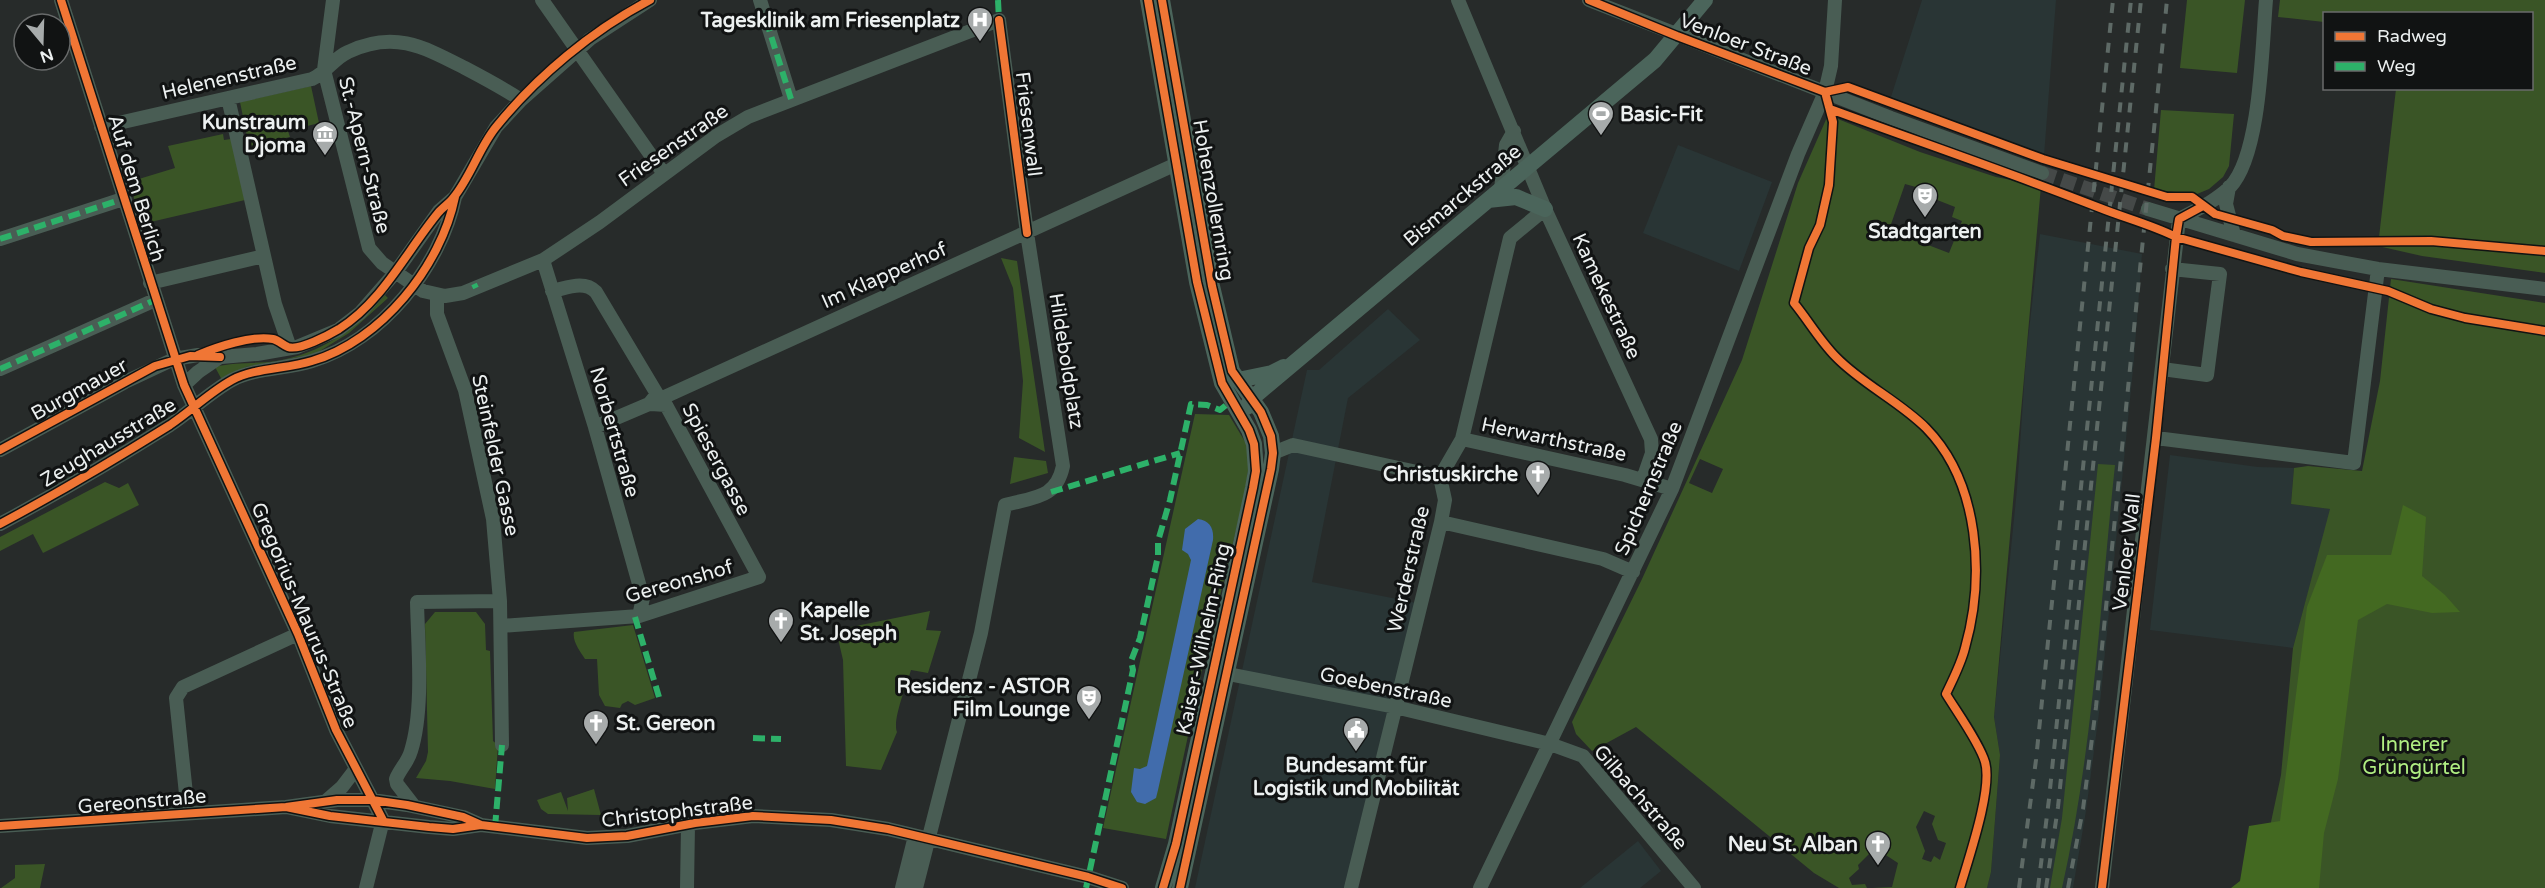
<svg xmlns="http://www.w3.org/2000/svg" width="2545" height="888" viewBox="0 0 2545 888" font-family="'Varela Round',sans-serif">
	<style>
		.built { fill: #293535 }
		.green { fill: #3a5526; fill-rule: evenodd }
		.forest { fill: #436921 }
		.water { fill: #416cac }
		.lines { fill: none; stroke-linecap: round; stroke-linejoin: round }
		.minor-tunnel { stroke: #454948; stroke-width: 14; stroke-dasharray: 14 7; stroke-linecap: butt }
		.minor { stroke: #495d54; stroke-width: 14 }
		.major { stroke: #4b655b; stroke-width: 16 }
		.rail { stroke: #5e6a66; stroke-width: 4; stroke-dasharray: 10 10; stroke-linecap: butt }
		.quiet { stroke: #2db169; stroke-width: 6; stroke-dasharray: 12 6; stroke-linecap: butt }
		.cycleway-casing { stroke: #111313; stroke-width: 11 }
		.cycleway { stroke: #f07635; stroke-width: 8 }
		.labels { text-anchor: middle; stroke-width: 6; stroke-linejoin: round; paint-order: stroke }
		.poi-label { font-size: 20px; font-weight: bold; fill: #ecf0f0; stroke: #111313; text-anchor: end }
		.street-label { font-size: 20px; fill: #ecf0f0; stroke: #111313 }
		.park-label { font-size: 20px; fill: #b0ee82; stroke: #111313 }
	</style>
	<rect width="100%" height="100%" fill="#272b2a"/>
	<path class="built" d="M 1922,0 L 2056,0 L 2044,156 L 1890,100 Z
		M 1678,145 L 1772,182 L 1739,271 L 1643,233 Z
		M 2040,234 L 2142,254 L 2134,359 L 2099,713 L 2086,811 L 2073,888 L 1987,888 L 1991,872 L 2000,755 L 1994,717 L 2017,489 L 2026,357 Z
		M 1388,309 L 1420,340 L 1348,398 L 1312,582 L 1417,603 L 1345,888 L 1195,888 L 1307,370 L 1319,370 Z
		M 2170,455 L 2258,467 L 2294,468 L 2291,504 L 2331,509 L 2293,648 L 2150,630 Z
		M 1638,841 L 1661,871 L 1640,888 L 1580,888 Z"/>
	<path class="green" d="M 2187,0 L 2245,0 L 2237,73 L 2180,68 Z
		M 2280,0 L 2545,0 L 2545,273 L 2422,256 L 2378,246 L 2396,89 L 2532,88 L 2532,14 L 2324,14 L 2324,22 L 2278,17 Z
		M 311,86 L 319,123 L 288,131 L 290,137 L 249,146 L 240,102 Z
		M 2161,110 L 2234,114 L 2229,166 L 2223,177 L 2209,189 L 2197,194 L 2154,190 Z
		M 1828,115 L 1920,152 L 1996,177 L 2041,186 L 1994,717 L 2000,755 L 1991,872 L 1987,888 L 1872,888 L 1892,887 L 1898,863 L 1878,850 L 1871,852 L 1858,865 L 1859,869 L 1849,878 L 1852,885 L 1865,884 L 1867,888 L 1839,888 L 1814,873 L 1636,727 L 1592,751 L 1576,734 L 1572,722 L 1642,579 L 1742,360 L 1798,183 ZM 1905,184 L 1923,189 L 1922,194 L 1955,207 L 1952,217 L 1962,221 L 1949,253 L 1889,230 ZM 1700,459 L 1723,469 L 1712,493 L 1689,483 ZM 1924,811 L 1935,816 L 1932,824 L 1938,840 L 1946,843 L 1940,860 L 1934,856 L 1931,862 L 1922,859 L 1925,851 L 1916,827 Z
		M 223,134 L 224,140 L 231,139 L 245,200 L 142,224 L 129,182 L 175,168 L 168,146 Z
		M 1001,258 L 1017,261 L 1045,452 L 1019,438 L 1023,381 L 1013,288 Z
		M 2391,279 L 2545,303 L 2545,888 L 2257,888 L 2281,775 L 2293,648 L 2330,509 L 2291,504 L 2294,468 L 2308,466 L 2362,471 L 2380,381 Z
		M 385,295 L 388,298 L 349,333 L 315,354 L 246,367 L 222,380 L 215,367 C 235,362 256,364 276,361 C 320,354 356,329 385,295 Z
		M 1195,414 L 1229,415 L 1247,445 L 1250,456 L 1245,493 L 1202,670 L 1166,839 L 1103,828 Z
		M 1014,457 L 1046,461 L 1048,473 L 1010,484 Z
		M 2098,464 L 2115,465 C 2100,606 2093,750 2062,888 L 2050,888 L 2062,818 Z
		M 105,482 L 119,488 L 128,483 L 139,505 L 43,553 L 33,534 L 0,551 L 0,537 Z
		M 930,611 L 926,630 L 941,631 L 928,673 L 911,670 C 907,684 892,720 897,732 L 881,770 L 846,766 L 843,660 L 836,630 Z
		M 435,612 L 476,612 L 485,624 L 486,650 L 490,651 L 493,741 L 498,745 L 495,789 L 450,781 L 416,778 L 426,761 L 428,752 L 425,624 Z
		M 633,625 L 655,698 L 635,705 L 628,701 L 622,704 L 620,708 L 605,706 L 599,695 L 597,659 L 585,659 C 580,651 572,641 574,632 Z
		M 594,789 L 601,815 L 548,814 L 541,809 L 537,800 L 561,792 L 568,811 L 567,798 Z
		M 45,864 L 40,888 L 1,888 L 15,878 L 15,865 Z"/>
	<path class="forest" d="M 2403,505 L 2426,517 L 2422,576 L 2445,595 L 2460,612 L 2432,613 L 2387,604 L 2358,620 L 2338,779 L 2324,833 L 2319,888 L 2231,888 L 2240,881 L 2249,826 L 2280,821 L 2307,607 L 2327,555 L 2391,555 Z"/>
	<path class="water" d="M 1198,519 C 1210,521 1214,528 1213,540 L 1158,790 L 1156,798 L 1145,804 L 1137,802 L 1131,792 L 1134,768 L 1140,769 L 1147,766 L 1191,560 L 1188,554 L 1182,550 L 1185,529 Z"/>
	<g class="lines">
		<path class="minor-tunnel" d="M 2042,173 L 2148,209"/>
		<path class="minor" d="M 61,0 L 184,385 L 298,634 L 336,730 L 383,820
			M 333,0 L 324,70 L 369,248 L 382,263 L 423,291 L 445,296 L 463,293 L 543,260 L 600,222 L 716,136 L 748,117 L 999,20 L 1027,233 L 1063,466 C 1056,499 1034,497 1005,505 L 981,633 L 916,888
			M 542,0 L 664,174
			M 760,0 L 791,99
			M 1458,0 L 1545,209 L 1651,439 L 1652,453 L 1643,479
			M 1589,0 L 1891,118 L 2042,173
			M 228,98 L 275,304 L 290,348
			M 101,127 L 312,79 C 326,73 334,58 348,52 C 394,30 424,47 465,68 C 484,78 503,88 521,100
			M 2229,187 L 2226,204 L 2234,235
			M 1501,189 L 1506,145 L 1514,131
			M 2148,209 L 2297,254 L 2378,269 L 2545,289
			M 2179,219 C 2196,210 2216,201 2230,187 C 2261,155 2262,45 2266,0
			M 0,239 L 123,199
			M 543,260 L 595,427 L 643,598 L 639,616
			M 150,283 L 264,256
			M 552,291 C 567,288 584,280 596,292 L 657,394 L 649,404
			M 437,295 L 437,314 L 465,390 L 493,519 L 500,601 L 502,745
			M 0,369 L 155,300
			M 2162,369 L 2207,375 L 2220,274 L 2172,269
			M 184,385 L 198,372 L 220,357
			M 595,427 L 649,404 L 1183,161
			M 2156,438 L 2354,463 L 2378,269
			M 1462,439 L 1625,475 L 1672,489
			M 0,450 L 125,382 L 174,359 L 198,355 L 210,358 L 257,354 L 297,347 L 338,330 L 360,313 L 395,273 L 439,211 L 455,197 L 496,127 L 521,100 L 590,39 L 650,0
			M 1273,453 L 1293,445 L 1440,477
			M 1441,522 L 1603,559 L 1633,572
			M 0,524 C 58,493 114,460 170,425 C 191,411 210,392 232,380 C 254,368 287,369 312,361 C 381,341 441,266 455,197
			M 501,626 L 639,616 L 759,577 L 666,405 L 651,404
			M 1218,672 L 1395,707 L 1550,744 L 1583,756 L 1694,888
			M 326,801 L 342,787 L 355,770
			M 414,806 L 397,784 L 396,779 C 400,769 408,762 411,751 C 424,709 418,647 417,602 L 500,601
			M 286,807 L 330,816 L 429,827 L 453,829 L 481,825 L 587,838 L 627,836 L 695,823 L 753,816 L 831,820 L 888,829 L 1088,877 L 1122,888
			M 188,813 L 176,698 L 183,687 L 298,634
			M 0,826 L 286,807 L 337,800 L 372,800 L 407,805 L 463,817 L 481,825
			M 366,888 L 383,820
			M 687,888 L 688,825
			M 902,888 L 915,836
			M 1351,888 L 1441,522 L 1445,500 L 1440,477 L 1462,439 L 1510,238 L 1545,209
			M 1480,888 L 1672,489 L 1798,154 L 1825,92 L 1831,66 L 1835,0
			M 2102,888 L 2179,219"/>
		<path class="major" d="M 1148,0 L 1197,282 L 1222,383 L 1249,430 L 1254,444 L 1256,471 L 1253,488 L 1176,844 L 1163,888
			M 1162,0 L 1212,286 L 1232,371 L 1261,412 L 1271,436 L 1273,453 L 1271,469 L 1180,888
			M 1488,200 L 1516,197 L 1545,209
			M 1238,380 L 1272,373 L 1284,367
			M 1247,407 L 1251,399 L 1655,60 L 1705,0"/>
		<path class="rail" d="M 2019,888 L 2036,760 L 2113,0
			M 2038,888 L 2049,799 L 2131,0
			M 2046,888 L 2058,807 L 2141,0
			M 2068,888 L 2083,809 L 2096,707 L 2167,0"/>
		<path class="quiet" d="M 998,0 L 999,20
			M 766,20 L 791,99
			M 0,239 L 123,199
			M 474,284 L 476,288
			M 0,369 L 155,300
			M 1051,492 L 1180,453
			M 635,617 L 659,697
			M 753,738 L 781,739
			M 495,827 L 502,745
			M 1086,888 L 1133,670 L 1131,661 L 1140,638 L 1158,556 L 1158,541 L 1170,500 L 1191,404 L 1207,405 L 1220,410 L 1231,401"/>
		<defs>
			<path id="cycleway" d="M 61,0 L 184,385 L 298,634 L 336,730 L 383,820
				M 1148,0 L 1197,282 L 1222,383 L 1249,430 L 1254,444 L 1256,471 L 1253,488 L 1176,844 L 1163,888
				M 1162,0 L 1212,286 L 1232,371 L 1261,412 L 1271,436 L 1273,453 L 1271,469 L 1180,888
				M 1589,0 L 1677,36 L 1825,92
				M 999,20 L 1027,233
				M 1825,92 L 1833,122 L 1829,185 L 1820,225 L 1809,248 L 1794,303 C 1808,320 1820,341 1836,357 C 1862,384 1899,401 1926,428 C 1980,483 1985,577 1965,648 C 1961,664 1953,679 1946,694 C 1957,712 1980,744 1985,762 C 1993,789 1968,860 1960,888
				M 1825,92 L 1848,87 L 2043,159 L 2167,197 L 2192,197 L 2215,214 L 2272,230 L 2283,236 L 2311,242 L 2431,241 L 2545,251
				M 1830,109 C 1920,142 2011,173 2100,208 C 2125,218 2152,225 2176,237 L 2301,272 L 2388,291 L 2431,309 L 2465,318 L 2545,331
				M 198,355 C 217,347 252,335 273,339 C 278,340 283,345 288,347 C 299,351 329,335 339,329 C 383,301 406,252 438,213 C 443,207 450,203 454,197 C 471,176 479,148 496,127 C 537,76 593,30 650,0
				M 0,450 L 155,366 L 190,356 L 220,357
				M 0,524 C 58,493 114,460 170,425 C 191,411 210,392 232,380 C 254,368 287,369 312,361 C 381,341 441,266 455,197
				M 286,807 L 330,816 L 429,827 L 453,829 L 481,825 L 587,838 L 627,836 L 695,823 L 753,816 L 831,820 L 888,829 L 1088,877 L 1122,888
				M 0,826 L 286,807 L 337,800 L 372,800 L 407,805 L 463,817 L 481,825
				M 2102,888 L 2156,438 L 2176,237 L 2179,219 L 2203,206"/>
		</defs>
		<use href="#cycleway" class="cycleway-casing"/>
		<use href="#cycleway" class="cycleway"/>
	</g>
	<defs>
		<symbol id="hospital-pin" viewBox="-11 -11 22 30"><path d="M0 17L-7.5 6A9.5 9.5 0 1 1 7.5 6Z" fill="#a7abab" stroke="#111313"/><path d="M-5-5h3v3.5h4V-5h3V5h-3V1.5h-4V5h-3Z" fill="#fff"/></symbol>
		<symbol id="stadium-pin" viewBox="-11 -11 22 30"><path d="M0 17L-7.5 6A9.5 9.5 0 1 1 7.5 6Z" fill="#a7abab" stroke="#111313"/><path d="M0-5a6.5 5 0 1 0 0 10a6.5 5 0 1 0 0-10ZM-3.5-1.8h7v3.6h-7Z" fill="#fff"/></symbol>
		<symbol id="museum-pin" viewBox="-11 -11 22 30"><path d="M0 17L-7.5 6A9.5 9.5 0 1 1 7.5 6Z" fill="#a7abab" stroke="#111313"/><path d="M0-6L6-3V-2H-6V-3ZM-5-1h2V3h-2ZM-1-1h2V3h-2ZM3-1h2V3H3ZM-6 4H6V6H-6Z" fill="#fff"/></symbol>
		<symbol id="theatre-pin" viewBox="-11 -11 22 30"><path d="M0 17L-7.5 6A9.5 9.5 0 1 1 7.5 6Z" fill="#a7abab" stroke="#111313"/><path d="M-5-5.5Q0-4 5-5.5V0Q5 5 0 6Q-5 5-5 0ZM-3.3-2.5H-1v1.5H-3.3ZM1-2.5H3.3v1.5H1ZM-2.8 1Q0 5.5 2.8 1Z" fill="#fff"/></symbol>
		<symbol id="church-pin" viewBox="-11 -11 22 30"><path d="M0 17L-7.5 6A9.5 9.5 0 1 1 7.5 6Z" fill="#a7abab" stroke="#111313"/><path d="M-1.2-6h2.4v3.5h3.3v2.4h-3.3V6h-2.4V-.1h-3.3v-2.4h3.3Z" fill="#fff"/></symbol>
		<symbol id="civic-pin" viewBox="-11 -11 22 30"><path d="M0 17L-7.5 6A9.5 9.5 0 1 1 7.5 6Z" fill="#a7abab" stroke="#111313"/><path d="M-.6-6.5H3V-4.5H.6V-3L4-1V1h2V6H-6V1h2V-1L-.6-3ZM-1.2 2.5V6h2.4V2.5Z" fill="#fff"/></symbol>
	</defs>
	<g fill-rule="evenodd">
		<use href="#hospital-pin" x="965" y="5" width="30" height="40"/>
		<use href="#stadium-pin" x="1586" y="99" width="30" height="40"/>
		<use href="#museum-pin" x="310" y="119" width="30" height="40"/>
		<use href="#theatre-pin" x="1910" y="181" width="30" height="40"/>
		<use href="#church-pin" x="1523" y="459" width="30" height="40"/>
		<use href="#church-pin" x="766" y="606" width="30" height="40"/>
		<use href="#theatre-pin" x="1074" y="683" width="30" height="40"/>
		<use href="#church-pin" x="581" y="708" width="30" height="40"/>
		<use href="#civic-pin" x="1341" y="715" width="30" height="40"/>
		<use href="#church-pin" x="1863" y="829" width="30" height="40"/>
	</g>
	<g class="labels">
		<g class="poi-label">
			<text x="960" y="27">Tagesklinik am Friesenplatz</text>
			<text x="1620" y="121" text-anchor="start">Basic-Fit</text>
			<text x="306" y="129">Kunstraum<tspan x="306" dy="23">Djoma</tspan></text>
			<text x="1925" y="238" text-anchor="middle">Stadtgarten</text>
			<text x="1518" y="481">Christuskirche</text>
			<text x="800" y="617" text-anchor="start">Kapelle<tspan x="800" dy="23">St. Joseph</tspan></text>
			<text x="1070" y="693">Residenz - ASTOR<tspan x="1070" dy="23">Film Lounge</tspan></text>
			<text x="616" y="730" text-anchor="start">St. Gereon</text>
			<text x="1356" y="772" text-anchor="middle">Bundesamt für<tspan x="1356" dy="23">Logistik und Mobilität</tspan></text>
			<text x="1858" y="851">Neu St. Alban</text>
		</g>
		<g class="street-label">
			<text transform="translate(1746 44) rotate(21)" y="7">Venloer Straße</text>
			<text transform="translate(229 77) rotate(-13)" y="7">Helenenstraße</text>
			<text transform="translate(1029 124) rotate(83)" y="7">Friesenwall</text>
			<text transform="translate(673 145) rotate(-35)" y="7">Friesenstraße</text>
			<text transform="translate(365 155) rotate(76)" y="7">St.-Apern-Straße</text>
			<text transform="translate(137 188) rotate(73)" y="7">Auf dem Berlich</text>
			<text transform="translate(1462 195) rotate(-40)" y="7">Bismarckstraße</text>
			<text transform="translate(1214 200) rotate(80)" y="7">Hohenzollernring</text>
			<text transform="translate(884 275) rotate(-24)" y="7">Im Klapperhof</text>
			<text transform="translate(1607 296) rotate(65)" y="7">Kamekestraße</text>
			<text transform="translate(1067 361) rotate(81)" y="7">Hildeboldplatz</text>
			<text transform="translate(79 389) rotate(-29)" y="7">Burgmauer</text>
			<text transform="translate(615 432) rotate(74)" y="7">Norbertstraße</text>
			<text transform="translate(1554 439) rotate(12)" y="7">Herwarthstraße</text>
			<text transform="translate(108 442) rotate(-31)" y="7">Zeughausstraße</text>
			<text transform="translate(496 455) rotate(78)" y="7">Steinfelder Gasse</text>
			<text transform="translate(717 459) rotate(62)" y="7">Spiesergasse</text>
			<text transform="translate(1648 488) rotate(-67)" y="7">Spichernstraße</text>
			<text transform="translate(2126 552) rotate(-83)" y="7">Venloer Wall</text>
			<text transform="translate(1408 569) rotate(-77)" y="7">Werderstraße</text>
			<text transform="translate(679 581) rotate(-16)" y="7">Gereonshof</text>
			<text transform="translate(305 615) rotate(67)" y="7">Gregorius-Maurus-Straße</text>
			<text transform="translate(1203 639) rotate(-78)" y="7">Kaiser-Wilhelm-Ring</text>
			<text transform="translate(1386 687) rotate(12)" y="7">Goebenstraße</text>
			<text transform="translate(1641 797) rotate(49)" y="7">Gilbachstraße</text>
			<text transform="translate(142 801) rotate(-5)" y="7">Gereonstraße</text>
			<text transform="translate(677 811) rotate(-7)" y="7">Christophstraße</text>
		</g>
		<g class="park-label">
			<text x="2414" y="751">Innerer<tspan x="2414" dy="23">Grüngürtel</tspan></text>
		</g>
	</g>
	<rect x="2323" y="12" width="210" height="78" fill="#111313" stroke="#696b6b" stroke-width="1.5"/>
	<rect x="2335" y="32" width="30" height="9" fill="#f07635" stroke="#696b6b" stroke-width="1.5"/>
	<text x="2377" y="42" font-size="18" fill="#ecf0f0">Radweg</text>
	<rect x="2335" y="62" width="30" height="9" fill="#2db169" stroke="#696b6b" stroke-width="1.5"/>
	<text x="2377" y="72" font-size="18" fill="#ecf0f0">Weg</text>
	<g transform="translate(42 42) rotate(161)"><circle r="28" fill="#111313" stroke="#696b6b" stroke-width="1.5"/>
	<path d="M0-4.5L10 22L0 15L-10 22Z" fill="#a7abab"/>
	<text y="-9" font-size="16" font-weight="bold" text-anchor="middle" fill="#ecf0f0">N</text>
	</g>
</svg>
